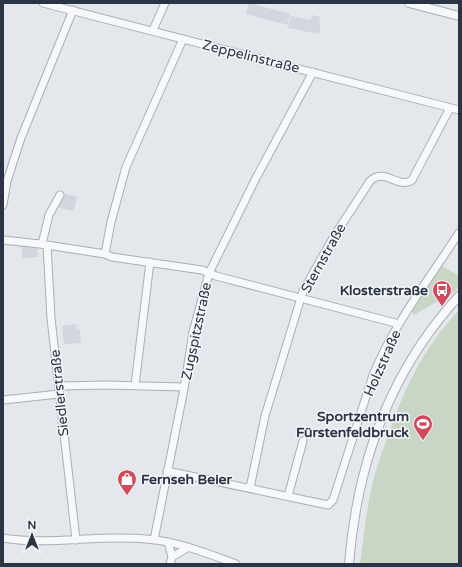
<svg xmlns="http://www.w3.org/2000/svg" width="462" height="567" viewBox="0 0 462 567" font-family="'Varela Round',sans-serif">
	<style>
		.built { fill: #d2d6de }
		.green { fill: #c9d6c5 }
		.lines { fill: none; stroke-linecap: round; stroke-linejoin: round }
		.minor-casing { stroke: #a9aeb7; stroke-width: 9 }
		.tertiary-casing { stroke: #a9aeb7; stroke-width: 10 }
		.minor { stroke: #f7f8fa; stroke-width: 7 }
		.tertiary { stroke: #f7f8fa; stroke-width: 8 }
		.labels { text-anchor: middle; stroke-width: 3; stroke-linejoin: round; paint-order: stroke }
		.street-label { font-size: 14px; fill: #2b3445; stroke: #f4f6f9 }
		.poi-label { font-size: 14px; font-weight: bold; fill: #2b3445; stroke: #f4f6f9; text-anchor: end }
	</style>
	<rect width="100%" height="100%" fill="#e4e7ec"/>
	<path class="built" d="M 249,3 L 290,14 L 288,25 L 246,14 Z
		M 312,15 L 320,17 L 319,22 L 321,23 L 319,34 L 288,28 L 291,16 L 311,20 Z
		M 65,194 L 77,196 L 74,211 L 55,207 Z
		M 22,246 L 37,248 L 38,257 L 22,258 Z
		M 76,324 L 77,330 L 80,330 L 81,343 L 64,344 L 62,326 Z"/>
	<path class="green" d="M 442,266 L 459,276 L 459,287 L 451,295 L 448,295 L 414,315 L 411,311 Z
		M 459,310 L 459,564 L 360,564 C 364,535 367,502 375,474 C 378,462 383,451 387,439 C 404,389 422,350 459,310 Z"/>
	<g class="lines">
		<defs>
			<path id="minor" d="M 43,3 L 459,110
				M 153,30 L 165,3
				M 3,205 L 7,181 L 21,138 L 73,10
				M 3,240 L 40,244 L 105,254 L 112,257 L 202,270 L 216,276 L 399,324
				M 42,244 L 49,215 L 60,195
				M 47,245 L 51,318 L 76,540
				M 105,254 L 111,222 L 126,167 L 183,39
				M 135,385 L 150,262
				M 59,386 L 106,385 L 184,387
				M 3,400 L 59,394
				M 167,471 L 328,505 L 333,500 L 373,375 C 394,324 429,279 459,233
				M 250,488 L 265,416 L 303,291 L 333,238 L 370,181 C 385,167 399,190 412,180 L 450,108
				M 288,496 L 303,441
				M 3,538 C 50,546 98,534 146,539 C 176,541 207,553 236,564
				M 154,540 L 184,389 L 193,332 L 209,273 L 256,178 L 313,72
				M 168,542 L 172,557
				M 170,564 L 172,557 L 187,548"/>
			<path id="tertiary" d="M 409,3 L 459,16
				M 349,564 C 357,464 390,371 459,296"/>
		</defs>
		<use href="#minor" class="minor-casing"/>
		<use href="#tertiary" class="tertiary-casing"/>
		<use href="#minor" class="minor"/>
		<use href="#tertiary" class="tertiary"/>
	</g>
	<defs>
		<symbol id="bus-pin" viewBox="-11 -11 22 30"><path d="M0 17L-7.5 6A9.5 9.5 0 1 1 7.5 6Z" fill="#d1495b" stroke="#f4f6f9"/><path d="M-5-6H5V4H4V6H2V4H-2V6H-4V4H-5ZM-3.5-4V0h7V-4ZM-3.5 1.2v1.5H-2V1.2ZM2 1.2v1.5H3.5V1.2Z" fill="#fff"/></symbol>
		<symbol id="stadium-pin" viewBox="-11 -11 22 30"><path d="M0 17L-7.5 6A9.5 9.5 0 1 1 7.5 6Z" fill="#d1495b" stroke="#f4f6f9"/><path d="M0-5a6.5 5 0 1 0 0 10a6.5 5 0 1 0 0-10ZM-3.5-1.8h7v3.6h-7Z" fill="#fff"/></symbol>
		<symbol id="shop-pin" viewBox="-11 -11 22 30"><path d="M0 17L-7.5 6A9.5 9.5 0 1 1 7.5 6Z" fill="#d1495b" stroke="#f4f6f9"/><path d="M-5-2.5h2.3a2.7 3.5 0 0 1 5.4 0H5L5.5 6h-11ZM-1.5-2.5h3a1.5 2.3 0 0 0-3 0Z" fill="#fff"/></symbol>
	</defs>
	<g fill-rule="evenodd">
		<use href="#bus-pin" x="431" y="279" width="22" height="30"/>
		<use href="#stadium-pin" x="412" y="413" width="22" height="30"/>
		<use href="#shop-pin" x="116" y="468" width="22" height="30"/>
	</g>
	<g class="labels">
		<g class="street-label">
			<text transform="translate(251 56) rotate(14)" y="5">Zeppelinstraße</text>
			<text transform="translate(323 258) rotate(-61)" y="5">Sternstraße</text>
			<text transform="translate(196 331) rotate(-78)" y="5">Zugspitzstraße</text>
			<text transform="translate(382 363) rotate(-66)" y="5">Holzstraße</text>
			<text transform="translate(59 393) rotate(-96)" y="5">Siedlerstraße</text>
		</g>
		<g class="poi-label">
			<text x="428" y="295">Klosterstraße</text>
			<text x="409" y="421">Sportzentrum<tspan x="409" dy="16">Fürstenfeldbruck</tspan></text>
			<text x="141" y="484" text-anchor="start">Fernseh Beier</text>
		</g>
	</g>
	<rect width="462" height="567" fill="none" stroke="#2b3445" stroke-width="8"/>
	<g transform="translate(32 535)" stroke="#f4f6f9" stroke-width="3" paint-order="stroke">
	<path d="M0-3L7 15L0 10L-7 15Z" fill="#2b3445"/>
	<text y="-6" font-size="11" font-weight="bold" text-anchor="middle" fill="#2b3445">N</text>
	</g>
</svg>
